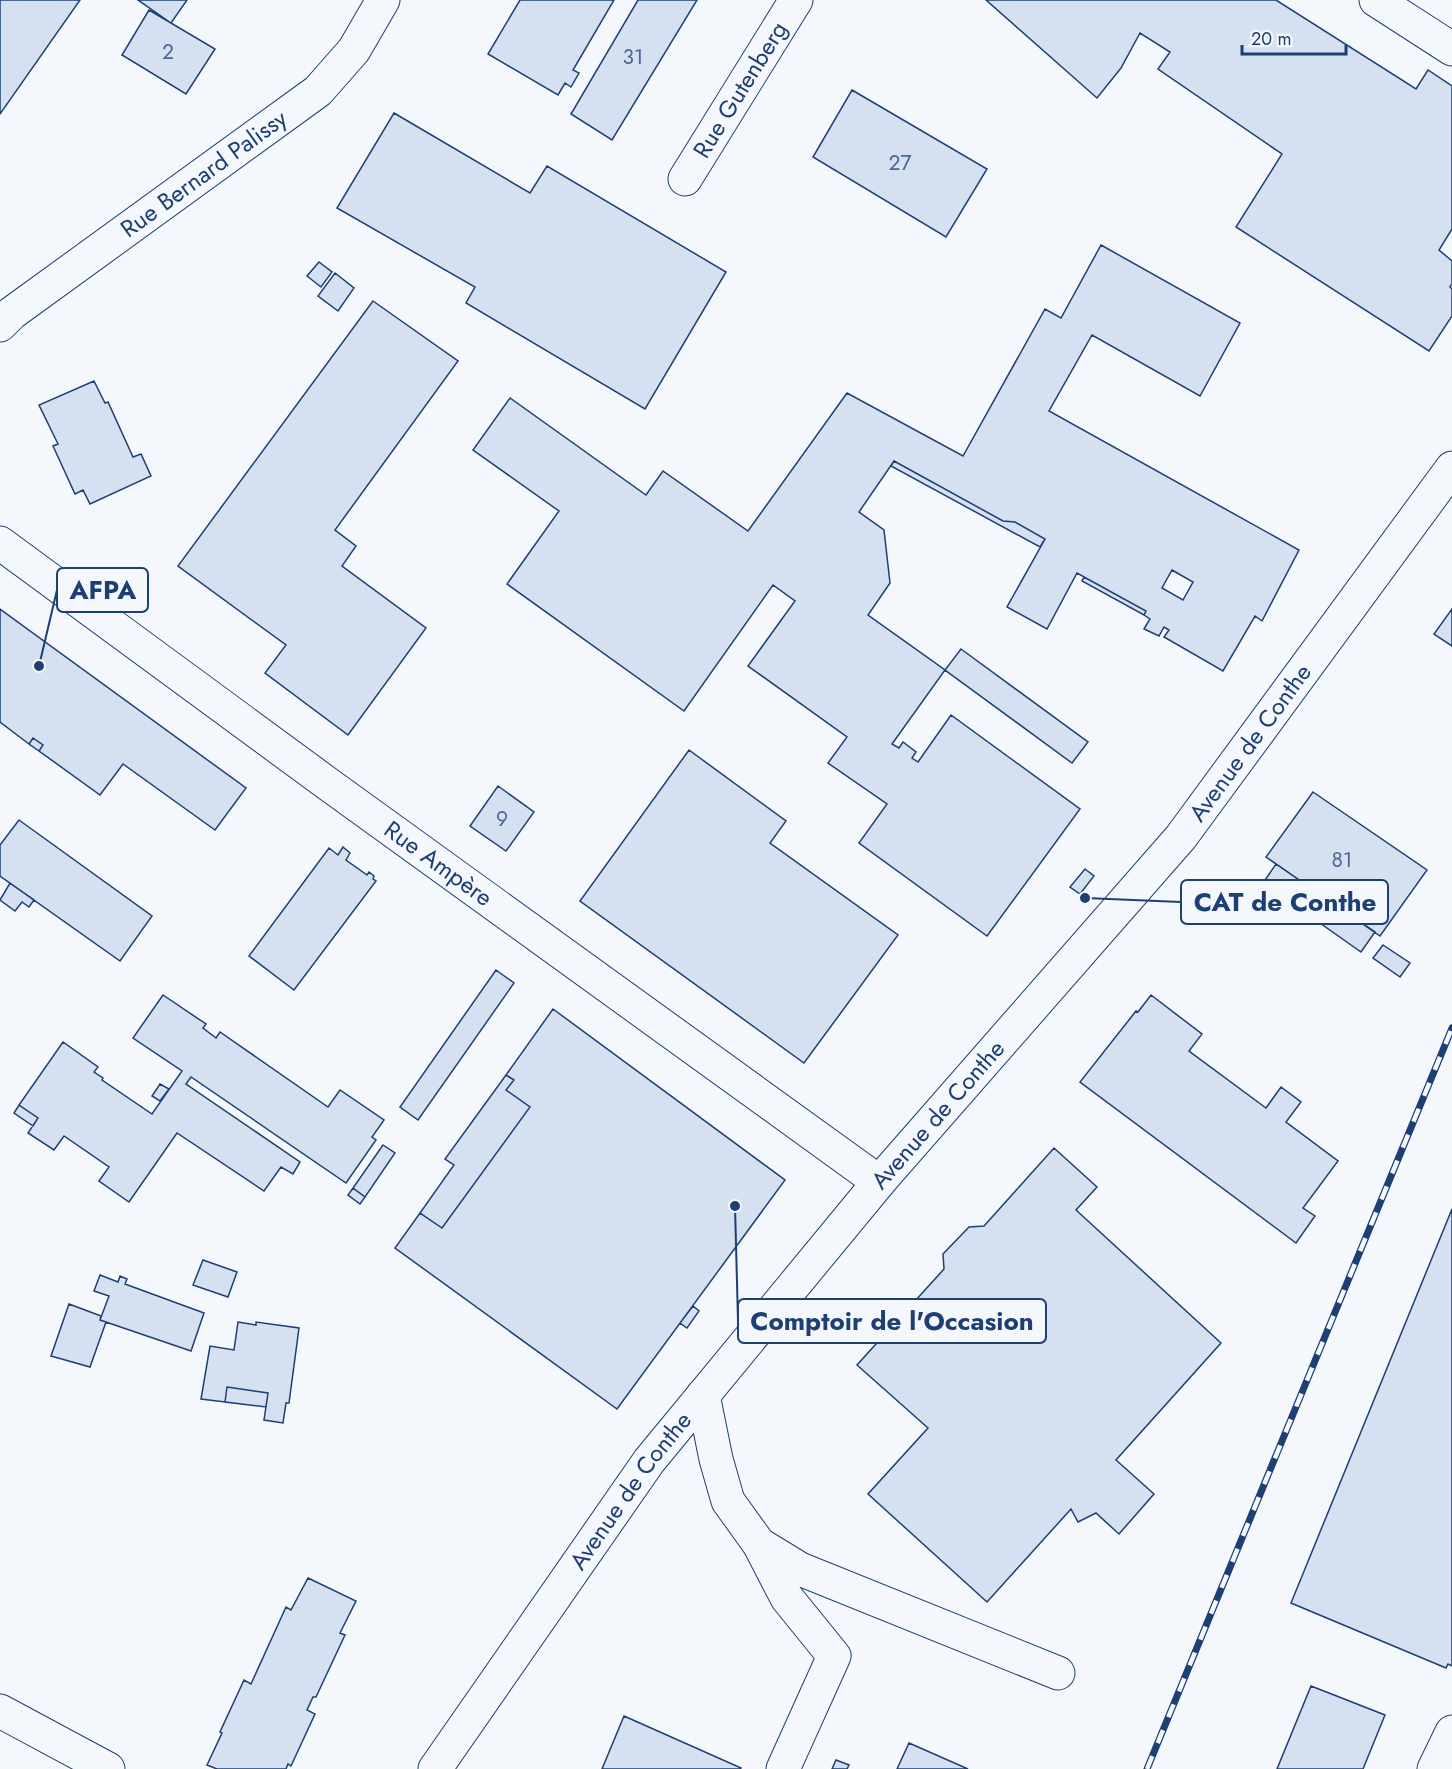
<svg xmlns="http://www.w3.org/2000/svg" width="1452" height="1769" viewBox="0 0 1452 1769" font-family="Jost,sans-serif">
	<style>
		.building { fill: #d5e0f0; stroke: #1d3f73; stroke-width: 1.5; fill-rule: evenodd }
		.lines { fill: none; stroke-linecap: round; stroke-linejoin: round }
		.minor-casing { stroke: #1d3f73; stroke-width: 35 }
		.minor { stroke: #f4f7fb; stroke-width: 33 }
		.rail-casing { stroke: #1d3f73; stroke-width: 7 }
		.rail { stroke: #f4f7fb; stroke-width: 4.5; stroke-dasharray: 14; stroke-linecap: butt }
		.labels { text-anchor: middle; stroke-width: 4.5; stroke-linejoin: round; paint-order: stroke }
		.number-label { font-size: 21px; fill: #4b6792 }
		.street-label { font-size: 24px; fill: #1d3f73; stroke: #f4f7fb }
		.leader { fill: none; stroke: #1d3f73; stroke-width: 2 }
		.callout-dot { fill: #1d3f73; stroke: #f4f7fb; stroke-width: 2 }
		.callout { fill: #f4f7fb; stroke: #1d3f73; stroke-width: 2 }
		.callout-label { font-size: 26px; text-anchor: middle; font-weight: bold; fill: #1d3f73 }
	</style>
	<rect width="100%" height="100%" fill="#f4f7fb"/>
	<path class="building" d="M 0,0 L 80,0 L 0,114 Z
		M 138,0 L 187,0 L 171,23 Z
		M 520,0 L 614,0 L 573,70 L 579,73 L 571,87 L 565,83 L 558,95 L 488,54 Z
		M 638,0 L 697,0 L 612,140 L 571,114 Z
		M 986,0 L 1276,0 L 1416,89 L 1428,70 L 1452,86 L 1452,229 L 1439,250 L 1452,261 L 1452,284 L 1450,287 L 1452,289 L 1452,316 L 1429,351 L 1236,227 L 1282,154 L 1158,69 L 1170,52 L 1140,33 L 1121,68 L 1097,98 Z
		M 149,10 L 215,49 L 186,94 L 122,55 Z
		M 852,90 L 987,169 L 946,237 L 813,157 Z
		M 394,113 L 530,193 L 547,166 L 726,272 L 645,409 L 466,303 L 475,287 L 337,208 Z
		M 1101,245 L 1240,323 L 1200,396 L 1092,335 L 1049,411 L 1299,550 L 1262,621 L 1255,616 L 1223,671 L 1164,637 L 1169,630 L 1164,627 L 1159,636 L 1144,629 L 1150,619 L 1144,615 L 1146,611 L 1077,573 L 1047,629 L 1007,607 L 1045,539 L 1015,522 L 1003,521 L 894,461 L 859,512 L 884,530 L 890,583 L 868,615 L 945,670 L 892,744 L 899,748 L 903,742 L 916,752 L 912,758 L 918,762 L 951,715 L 1080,809 L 987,936 L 859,843 L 887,804 L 828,763 L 847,737 L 748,666 L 795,601 L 773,585 L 684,711 L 507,584 L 559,511 L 473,450 L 510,398 L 646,495 L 663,471 L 748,531 L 847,393 L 963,456 L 1045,309 L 1061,318 ZM 1172,570 L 1193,582 L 1183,600 L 1162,588 Z
		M 319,262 L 332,272 L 321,287 L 307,276 Z
		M 335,273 L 354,288 L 338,311 L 318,296 Z
		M 373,301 L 458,361 L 335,530 L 356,546 L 342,566 L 426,628 L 348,735 L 265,673 L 286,645 L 178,566 Z
		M 94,381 L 105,403 L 108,402 L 133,457 L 141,454 L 151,476 L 90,504 L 83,490 L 75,494 L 53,446 L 58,444 L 39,405 Z
		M 894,461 L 1003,521 L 1015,522 L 1045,539 L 1040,547 L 891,466 Z
		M 1084,577 L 1146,611 L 1144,615 L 1082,581 Z
		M 0,609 L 246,788 L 215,830 L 123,764 L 100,795 L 39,751 L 43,745 L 33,738 L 29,744 L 0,722 Z
		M 1452,609 L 1452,646 L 1434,634 Z
		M 961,649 L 1088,742 L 1072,763 L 945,670 Z
		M 33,738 L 43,745 L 39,751 L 29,744 Z
		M 689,750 L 786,821 L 770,843 L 898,935 L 804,1063 L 580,901 Z
		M 498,786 L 534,812 L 506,851 L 470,826 Z
		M 1313,792 L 1427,870 L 1380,936 L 1266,857 Z
		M 19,820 L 152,916 L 120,961 L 0,876 L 0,845 Z
		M 343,847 L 350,853 L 346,860 L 367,875 L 369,872 L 374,876 L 373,879 L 376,881 L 294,990 L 249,956 L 329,848 L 338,855 Z
		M 1276,864 L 1375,932 L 1361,952 L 1263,883 Z
		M 1085,869 L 1094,876 L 1080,894 L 1070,887 Z
		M 10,883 L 34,900 L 29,907 L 22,902 L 15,911 L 0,900 Z
		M 1383,945 L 1410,963 L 1400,977 L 1373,958 Z
		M 496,970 L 514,983 L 418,1120 L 400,1107 Z
		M 163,995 L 206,1024 L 203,1028 L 216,1038 L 220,1032 L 328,1107 L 340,1090 L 384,1120 L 372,1137 L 376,1140 L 346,1183 L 191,1077 L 186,1084 L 300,1162 L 293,1174 L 281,1167 L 264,1191 L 177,1133 L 129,1202 L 99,1181 L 109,1167 L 64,1136 L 54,1150 L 28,1133 L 38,1118 L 19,1105 L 63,1042 L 98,1067 L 94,1072 L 103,1078 L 102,1080 L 152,1114 L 182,1071 L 133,1038 Z
		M 1151,995 L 1202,1034 L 1189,1051 L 1266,1108 L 1281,1087 L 1301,1102 L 1286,1122 L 1338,1161 L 1303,1208 L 1315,1216 L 1296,1243 L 1080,1082 L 1136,1011 L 1138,1012 Z
		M 553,1009 L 785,1180 L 617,1409 L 395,1248 L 420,1213 L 442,1228 L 530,1107 L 506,1090 L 514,1080 L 506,1075 Z
		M 506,1075 L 514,1080 L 506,1090 L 530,1107 L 442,1228 L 420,1213 L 454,1165 L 445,1159 Z
		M 160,1084 L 169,1089 L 160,1101 L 152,1096 Z
		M 19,1105 L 38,1118 L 33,1126 L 14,1113 Z
		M 383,1145 L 395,1153 L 365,1197 L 353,1188 Z
		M 1054,1148 L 1097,1187 L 1076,1210 L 1221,1343 L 1116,1460 L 1154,1494 L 1119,1534 L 1096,1513 L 1078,1522 L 1071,1509 L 987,1602 L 868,1494 L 928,1428 L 857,1365 L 944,1269 L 943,1254 L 969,1227 L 984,1226 Z
		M 353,1188 L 365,1197 L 360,1204 L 348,1195 Z
		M 1452,1209 L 1452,1666 L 1448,1664 L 1446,1668 L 1291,1603 Z
		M 203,1260 L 237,1272 L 228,1297 L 193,1285 Z
		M 100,1275 L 118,1282 L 120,1276 L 127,1279 L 125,1284 L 204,1313 L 191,1351 L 100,1320 L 109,1296 L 94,1291 Z
		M 69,1304 L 101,1316 L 100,1320 L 106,1322 L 90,1367 L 51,1356 Z
		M 693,1306 L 699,1311 L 687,1328 L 680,1323 Z
		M 238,1322 L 256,1325 L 256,1322 L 299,1328 L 289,1403 L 286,1403 L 283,1423 L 264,1420 L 268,1393 L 227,1387 L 225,1402 L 201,1399 L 210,1346 L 234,1350 Z
		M 227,1387 L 268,1393 L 266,1407 L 225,1402 Z
		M 308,1578 L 356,1601 L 340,1633 L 345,1635 L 316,1697 L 313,1697 L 307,1710 L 315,1714 L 291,1766 L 288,1764 L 286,1769 L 217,1769 L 207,1765 L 222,1733 L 220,1732 L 244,1680 L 251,1684 L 286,1607 L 291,1610 Z
		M 1311,1686 L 1385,1715 L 1363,1769 L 1277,1769 Z
		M 624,1716 L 741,1768 L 740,1769 L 602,1769 Z
		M 909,1743 L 968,1769 L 897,1769 Z
		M 836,1760 L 849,1765 L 847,1769 L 832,1769 Z"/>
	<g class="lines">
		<defs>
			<g id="minor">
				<path d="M 1376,0 L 1452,49"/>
				<path id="s1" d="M 685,179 L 796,0"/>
				<path id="s2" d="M 0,325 L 12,313 L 318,91 L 354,50 L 383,0"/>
				<path id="s3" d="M 0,543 L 328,784 L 879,1182"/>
				<path d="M 703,1395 L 716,1459 L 728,1501 L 759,1544 L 800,1569 L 1058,1673"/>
				<path d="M 759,1544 L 787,1598 L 834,1656 L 783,1769"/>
				<path d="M 0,1711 L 108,1769"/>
				<path id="s4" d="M 435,1769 L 649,1461 L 879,1182 L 1181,837 L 1452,468"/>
				<path d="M 1434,1769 L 1452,1732"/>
			</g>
		</defs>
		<use href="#minor" class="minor-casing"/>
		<use href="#minor" class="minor"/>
		<defs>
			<path id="rail" d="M 1147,1769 L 1452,1028"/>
		</defs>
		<use href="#rail" class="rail-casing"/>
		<use href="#rail" class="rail"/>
	</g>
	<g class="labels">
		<g class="number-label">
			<text x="168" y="59">2</text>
			<text x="633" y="64">31</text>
			<text x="900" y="170">27</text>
			<text x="502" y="826">9</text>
			<text x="1342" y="867">81</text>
		</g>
		<g class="street-label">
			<text dy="8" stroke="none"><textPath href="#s1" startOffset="105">Rue Gutenberg</textPath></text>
			<text dy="8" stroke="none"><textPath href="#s2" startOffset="254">Rue Bernard Palissy</textPath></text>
			<text dy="8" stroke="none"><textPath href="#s4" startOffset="1312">Avenue de Conthe</textPath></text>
			<text dy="8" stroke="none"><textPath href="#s3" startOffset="543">Rue Ampère</textPath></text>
			<text dy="8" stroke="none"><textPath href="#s4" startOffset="826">Avenue de Conthe</textPath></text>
			<text dy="8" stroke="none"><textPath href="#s4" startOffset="340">Avenue de Conthe</textPath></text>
		</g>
	</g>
	<path class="leader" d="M39 666L57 590M1085 898L1181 902M735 1206L738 1321"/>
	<g class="callout-dot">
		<circle cx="39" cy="666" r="6"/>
		<circle cx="1085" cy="898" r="6"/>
		<circle cx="735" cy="1206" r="6"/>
	</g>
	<g class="callout">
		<rect x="57" y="568" width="91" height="44" rx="6"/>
		<rect x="1181" y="880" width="207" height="44" rx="6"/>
		<rect x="738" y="1299" width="308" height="44" rx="6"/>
	</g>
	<g class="callout-label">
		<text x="103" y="599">AFPA</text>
		<text x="1285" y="911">CAT de Conthe</text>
		<text x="892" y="1330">Comptoir de l'Occasion</text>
	</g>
	<path d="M1242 45v9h104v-9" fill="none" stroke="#1d3f73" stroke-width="3"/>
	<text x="1251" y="45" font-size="18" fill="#1d3f73" stroke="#f4f7fb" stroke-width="4.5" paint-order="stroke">20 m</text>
</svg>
